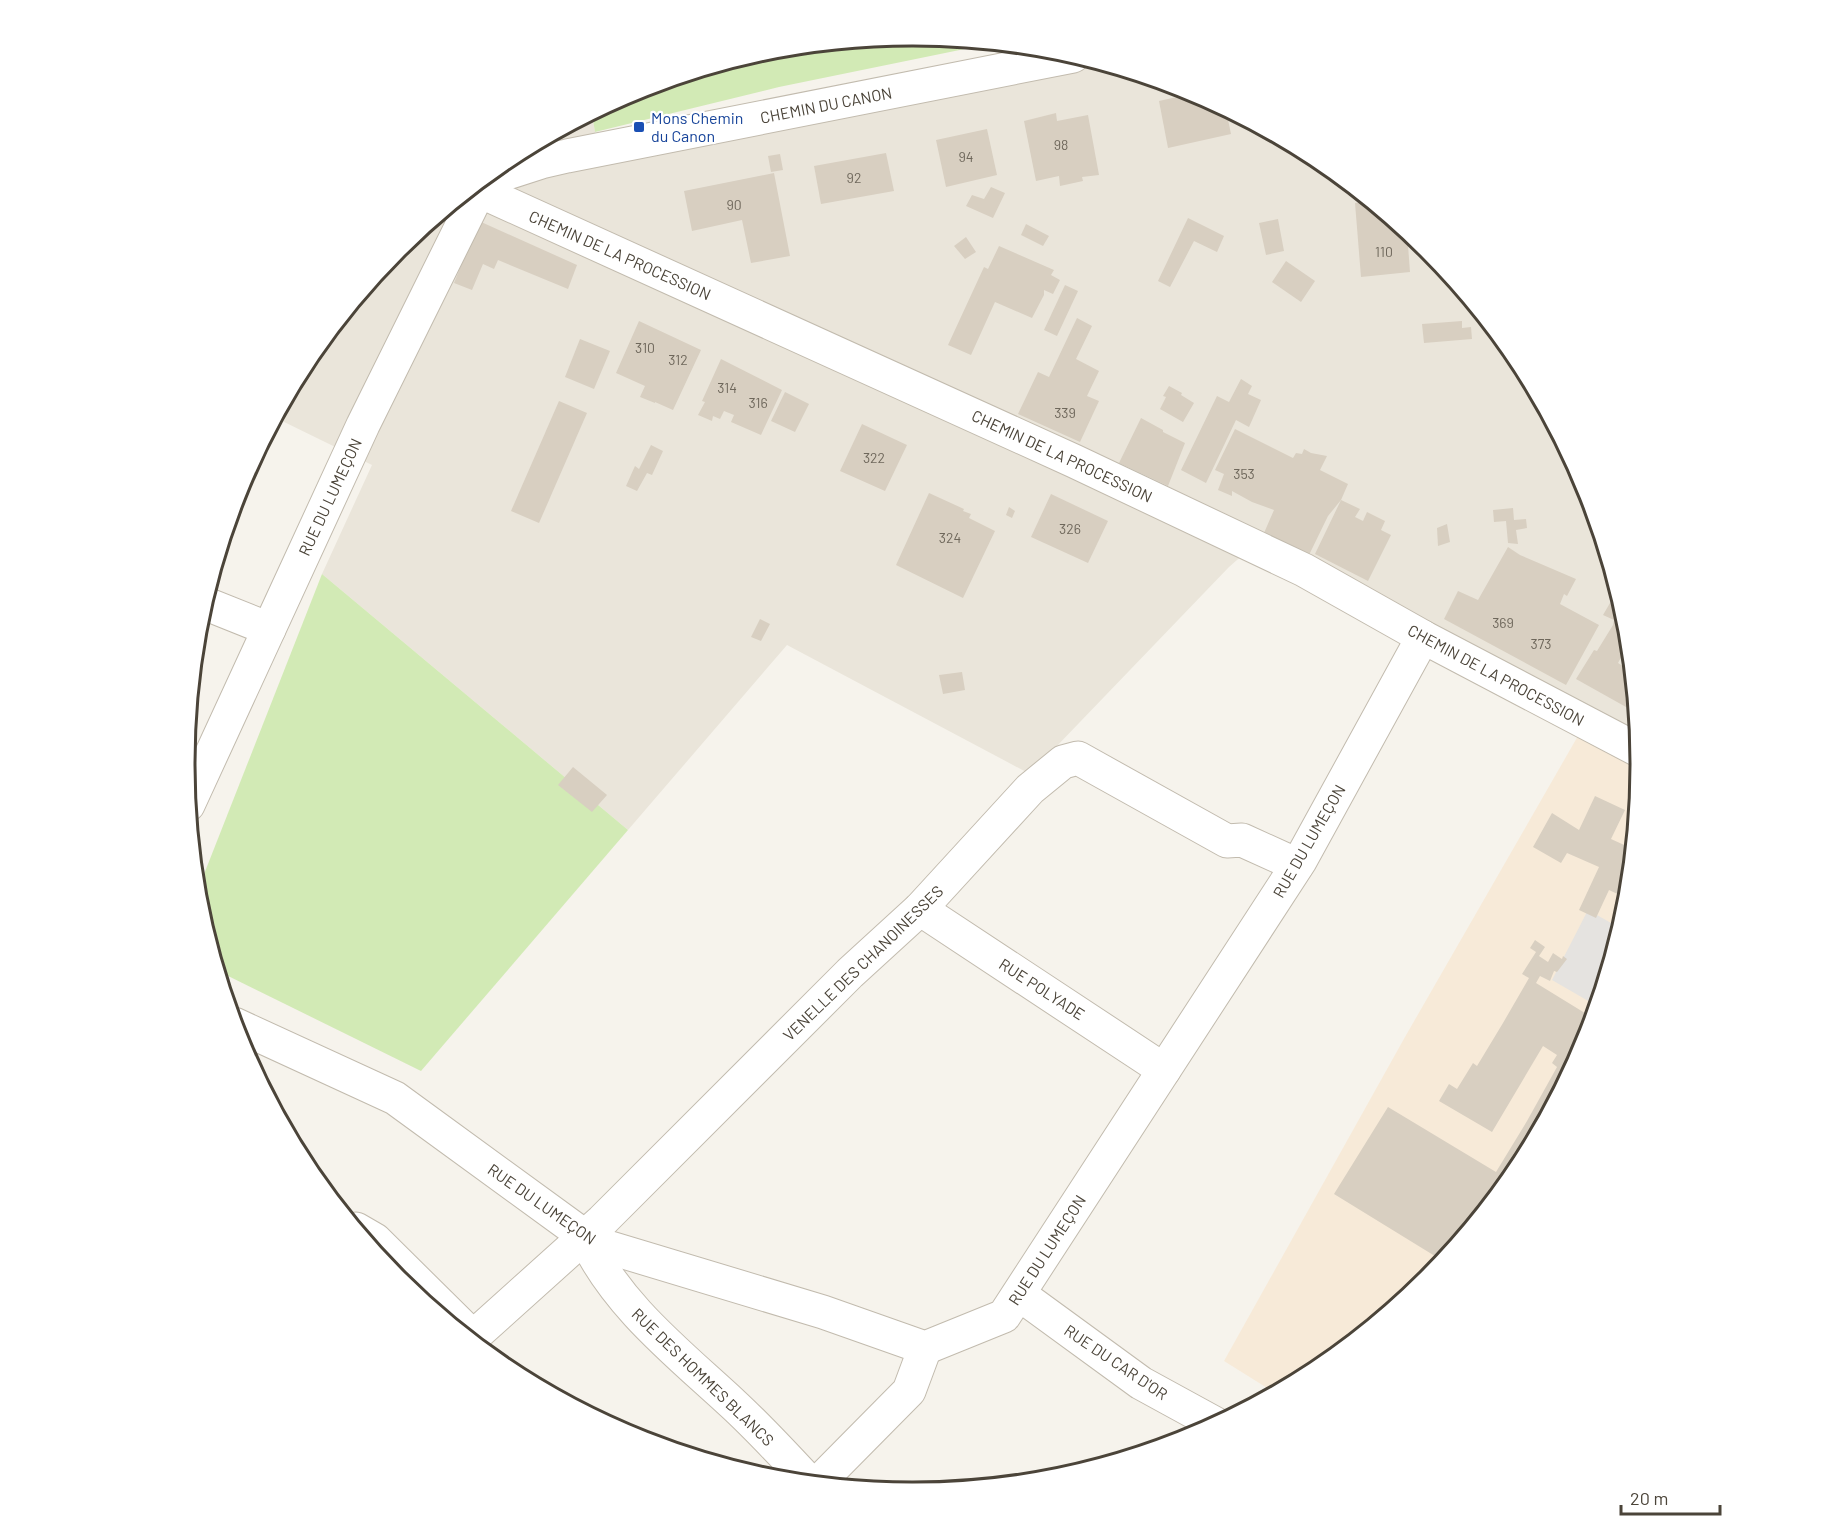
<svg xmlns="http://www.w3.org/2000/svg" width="1825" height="1529" font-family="Barlow,sans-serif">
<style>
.residential{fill:#eae5da}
.commercial{fill:#f7ead8}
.green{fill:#d2eab5}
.parking{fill:#e5e3e0}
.building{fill:#d8cfc1}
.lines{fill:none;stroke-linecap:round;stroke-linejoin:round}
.street-casing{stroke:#c2bbae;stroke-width:35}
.street{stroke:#fff;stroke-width:33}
.transit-dot{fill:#1a4fb4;stroke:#fff;stroke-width:2}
.labels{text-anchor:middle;stroke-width:4.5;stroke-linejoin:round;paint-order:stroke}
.number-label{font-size:14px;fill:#6e675b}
.street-label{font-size:16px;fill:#4b4439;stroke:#fff}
.transit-label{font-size:16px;fill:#164399;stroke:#fff;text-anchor:start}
.rim{fill:none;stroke:#4b4439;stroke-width:3}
</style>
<rect width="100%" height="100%" fill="#f6f3ec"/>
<!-- residential -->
<path class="residential" d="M1073,56L1192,92L1318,159L1428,250L1518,360L1586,486L1627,623L1640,753L1253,546L1229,567L1030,774L787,645L628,830L322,574L372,465L276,418L307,359L398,249L508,159L592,114L598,149Z"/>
<!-- commercial -->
<path class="commercial" d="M1586,722L1641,765L1627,907L1585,1044L1518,1170L1427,1280L1317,1370L1275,1393L1224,1361L1405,1037Z"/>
<!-- green -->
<g class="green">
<path d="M913,36L989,44L779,87L595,132L592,114L634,91L771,50Z"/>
<path d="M322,574L628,830L421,1071L218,971L198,906L197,892Z"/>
</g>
<!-- parking -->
<path class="parking" d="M1588,910L1620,928L1597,1006L1552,980Z"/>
<!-- building -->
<g class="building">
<path d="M1195,93L1226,110L1231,134L1168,148L1159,101Z"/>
<path d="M1056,113L1057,121L1088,115L1099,175L1082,177L1083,181L1060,186L1059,176L1036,181L1024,121Z"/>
<path d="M987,129L997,175L946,187L936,140Z"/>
<path d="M558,132L561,145L526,153L525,150Z"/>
<path d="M886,153L894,191L821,204L814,166Z"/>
<path d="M780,154L783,170L771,172L768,156Z"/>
<path d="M774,173L790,256L751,263L742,220L692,231L684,191Z"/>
<path d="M991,187L1005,193L993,218L966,206L972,195L984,199Z"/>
<path d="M1369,201L1407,232L1410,272L1361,277L1355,203Z"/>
<path d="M1188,218L1224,236L1217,252L1194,241L1170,287L1158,281Z"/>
<path d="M1278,219L1284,251L1266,255L1259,223Z"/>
<path d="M479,221L577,265L568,289L498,260L494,269L483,264L472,290L454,283Z"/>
<path d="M1026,224L1049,236L1043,246L1021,235Z"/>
<path d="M966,237L976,252L965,259L954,246Z"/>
<path d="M999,246L1054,270L1051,275L1060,280L1053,294L1044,290V295L1032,318L995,302L971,355L948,345L984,267L988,269Z"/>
<path d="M1286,261L1315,281L1301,302L1272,282Z"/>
<path d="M1065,285L1078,291L1057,336L1044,330Z"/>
<path d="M1077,318L1092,326L1076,359L1099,371L1087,396L1099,401L1080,442L1018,414L1038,372L1049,377Z"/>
<path d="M639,321L701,350L673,410L655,402V403L640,397L645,386L616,373Z"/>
<path d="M1462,321V328L1471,327L1472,339L1424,343L1422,324Z"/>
<path d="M580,339L610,351L594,389L565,377Z"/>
<path d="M721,359L782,390L761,435L731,422L734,415L724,411L720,419L713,416L712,421L698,415L705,402L702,401Z"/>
<path d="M1241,379L1252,386L1248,394L1261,400L1249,427L1236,420L1206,483L1181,470L1217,396L1229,402Z"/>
<path d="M1169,386L1182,393L1181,395L1194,403L1183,422L1160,409L1166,397L1163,396Z"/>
<path d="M785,392L809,404L795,432L771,421Z"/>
<path d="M559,401L587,413L539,523L511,511Z"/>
<path d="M1141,418L1163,430V432L1185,443L1168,486L1119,463Z"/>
<path d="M862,424L907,445L885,491L840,471Z"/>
<path d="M1235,429L1293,458L1296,453L1302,454L1304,449L1311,453L1327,456L1320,470L1348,484L1341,500L1328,516L1309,555L1264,533L1274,510L1252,502L1232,491V496L1218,490L1224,474L1215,470Z"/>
<path d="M651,445L663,451L652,475L647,473L637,491L626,486L635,466L639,469Z"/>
<path d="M929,493L964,509L963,511L971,514L969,518L995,531L963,598L896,565Z"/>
<path d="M1051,494L1108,521L1088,563L1031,537Z"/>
<path d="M1341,500L1360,509L1355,517L1363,521L1367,512L1385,521L1381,530L1391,535L1368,581L1315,554Z"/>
<path d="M1009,507L1015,511L1012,518L1006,515Z"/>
<path d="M1513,508L1514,520L1526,519L1527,528L1516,530L1518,544L1508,543L1506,521L1494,522L1493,510Z"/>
<path d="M1447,524L1450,542L1438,546L1437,528Z"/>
<path d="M1508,547L1520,555L1576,579L1567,596L1564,594L1560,604L1599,625L1566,685L1444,619L1458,591L1478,600Z"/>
<path d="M1617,591L1624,613L1619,623L1627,627L1629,642L1618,663L1632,672L1634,694L1626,707L1576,679L1594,650L1597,651L1613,625L1614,620L1603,615Z"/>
<path d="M760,619L770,624L761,641L751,637Z"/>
<path d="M962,672L965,690L943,694L939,675Z"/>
<path d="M573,767L607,795L592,812L558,785Z"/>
<path d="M1595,796L1625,810L1611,839L1633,849L1628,899L1609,890L1596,918L1579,910L1599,867L1567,853L1561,863L1533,847L1552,813L1579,830Z"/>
<path d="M1535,940L1545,947L1539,956L1548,962L1553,953L1562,959L1563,956L1567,959L1557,972L1554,971L1550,981L1540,976L1536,983L1593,1018L1585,1044L1518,1170L1443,1261L1334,1194L1388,1107L1496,1172L1527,1121L1557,1067L1552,1063L1557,1055L1543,1046L1492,1132L1439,1101L1449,1084L1457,1089L1473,1063L1477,1066L1503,1023L1529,978L1522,974L1536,952L1530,948Z"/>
</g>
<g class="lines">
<defs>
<g id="street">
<path d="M473,188L1074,461L1304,570L1423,637L1640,751"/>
<path d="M204,603L269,629"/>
<path d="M188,805L363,425L479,191L495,177L541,162L567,156L1073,56"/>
<path d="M920,909L1164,1070"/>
<path d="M234,1024L395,1098L594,1243L823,1312L925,1348L1004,1316L1300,861L1423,637"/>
<path d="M356,1229L375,1240L473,1337"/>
<path d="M584,1236C616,1305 678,1353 733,1404C760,1429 785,1456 810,1483"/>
<path d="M1019,1294L1141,1383L1216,1424"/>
<path d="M471,1340L473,1337L602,1221L850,973L920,909L1030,789L1063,762L1078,758L1227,841L1242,840L1297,865"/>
<path d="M817,1484L909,1391L925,1348"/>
</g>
</defs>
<!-- street casing -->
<use href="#street" class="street-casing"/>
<!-- street -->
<use href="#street" class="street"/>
</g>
<!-- markers -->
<rect class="transit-dot" x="633" y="121" width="12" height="12" rx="3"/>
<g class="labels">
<!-- number labels -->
<g class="number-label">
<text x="1061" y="150">98</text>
<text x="966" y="162">94</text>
<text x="854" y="183">92</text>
<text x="734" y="210">90</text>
<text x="1384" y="257">110</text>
<text x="645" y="353">310</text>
<text x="678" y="365">312</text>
<text x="727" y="393">314</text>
<text x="758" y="408">316</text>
<text x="1065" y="418">339</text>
<text x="874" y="463">322</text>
<text x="1244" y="479">353</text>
<text x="1070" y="534">326</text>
<text x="950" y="543">324</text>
<text x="1503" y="628">369</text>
<text x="1541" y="649">373</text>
</g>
<!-- street labels -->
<g class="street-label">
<text transform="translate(826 105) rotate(-11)" y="6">CHEMIN DU CANON</text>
<text transform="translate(620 255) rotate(24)" y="6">CHEMIN DE LA PROCESSION</text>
<text transform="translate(1062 456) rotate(25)" y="6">CHEMIN DE LA PROCESSION</text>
<text transform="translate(330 497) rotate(-65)" y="6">RUE DU LUMEÇON</text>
<text transform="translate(1496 675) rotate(28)" y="6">CHEMIN DE LA PROCESSION</text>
<text transform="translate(1309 841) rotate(-60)" y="6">RUE DU LUMEÇON</text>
<text transform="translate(863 963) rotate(-44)" y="6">VENELLE DES CHANOINESSES</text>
<text transform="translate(1042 989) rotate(33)" y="6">RUE POLYADE</text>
<text transform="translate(542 1204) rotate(35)" y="6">RUE DU LUMEÇON</text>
<text transform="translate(1047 1250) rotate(-57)" y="6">RUE DU LUMEÇON</text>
<text transform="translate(1116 1362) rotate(34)" y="6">RUE DU CAR D'OR</text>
<text transform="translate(703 1377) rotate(44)" y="6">RUE DES HOMMES BLANCS</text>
</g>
<!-- transit labels -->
<g class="transit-label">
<text x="651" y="124">Mons Chemin<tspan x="651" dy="18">du Canon</tspan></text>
</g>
</g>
<!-- crop -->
<path d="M0 0H1825V1529H0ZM912 46H913A717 717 0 0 1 1630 763V765A717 717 0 0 1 913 1482H912A717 717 0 0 1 195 765V763A717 717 0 0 1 912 46Z" fill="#fff" fill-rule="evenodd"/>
<path class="rim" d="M912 46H913A717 717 0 0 1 1630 763V765A717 717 0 0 1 913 1482H912A717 717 0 0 1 195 765V763A717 717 0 0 1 912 46Z"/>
<!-- scale -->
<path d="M1621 1505v9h99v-9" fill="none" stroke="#4b4439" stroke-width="3"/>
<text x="1630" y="1505" font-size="18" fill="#4b4439" stroke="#ffffff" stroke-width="4.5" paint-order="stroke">20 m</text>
</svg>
